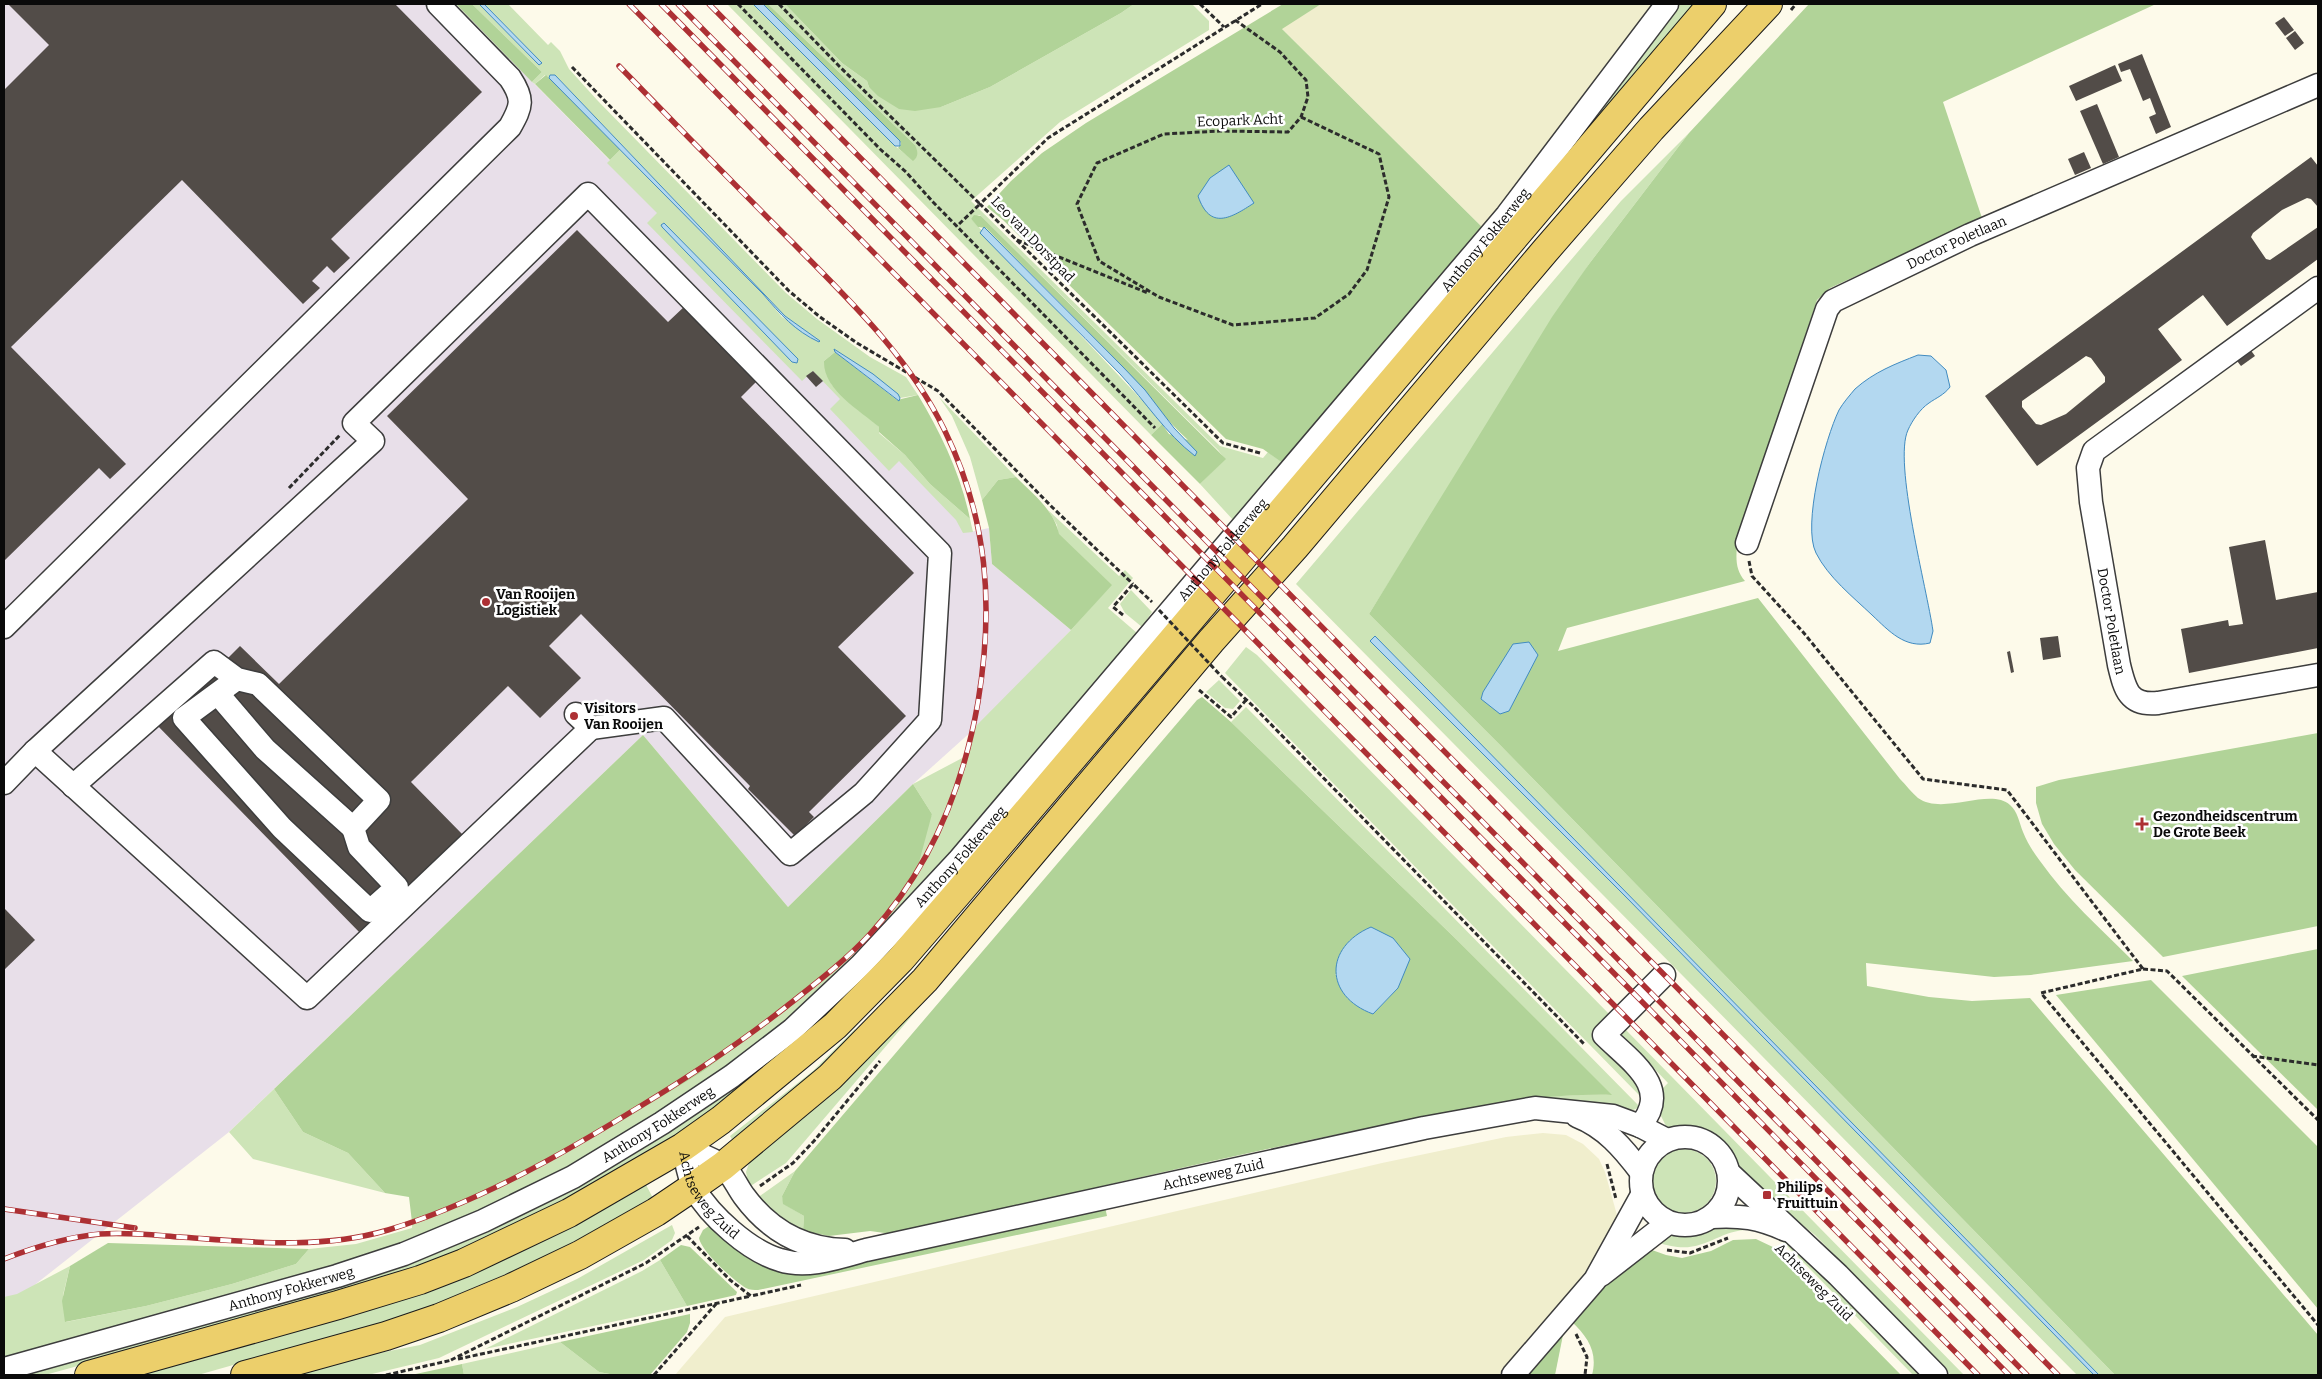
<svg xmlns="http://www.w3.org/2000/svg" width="2322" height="1379" font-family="Bitter,serif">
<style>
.industrial{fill:#e8dfe9}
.farmland{fill:#f0eecd}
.green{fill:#cde4b7}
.forest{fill:#b1d398;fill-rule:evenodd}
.water{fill:#b3d8f0;stroke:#418bc0}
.building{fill:#524c48;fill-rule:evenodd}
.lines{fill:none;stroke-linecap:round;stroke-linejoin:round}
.minor-casing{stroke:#3d3d3d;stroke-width:25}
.major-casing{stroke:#1b1b1b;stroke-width:30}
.path{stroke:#2c2c2c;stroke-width:3;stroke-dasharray:5 2.5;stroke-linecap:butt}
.minor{stroke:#fff;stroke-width:22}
.major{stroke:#eccf6b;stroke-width:28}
.rail-casing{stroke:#ad3034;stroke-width:5.5}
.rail{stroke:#fff;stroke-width:4;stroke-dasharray:11;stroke-linecap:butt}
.path-bridge{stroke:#2c2c2c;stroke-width:3;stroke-dasharray:5 2.5;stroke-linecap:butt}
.poi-dot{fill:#ad3034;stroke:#fff;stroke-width:2}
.labels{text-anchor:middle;stroke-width:5;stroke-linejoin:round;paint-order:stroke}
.street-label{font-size:14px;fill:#0a0a0a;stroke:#fff}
.poi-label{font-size:14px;font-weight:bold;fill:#0a0a0a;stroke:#fff;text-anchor:start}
</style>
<rect width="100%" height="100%" fill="#fdfaea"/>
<!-- industrial -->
<path class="industrial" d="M4,4H456L810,364L970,532L989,528L992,564L1071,630L983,721L913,784L788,907L643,735L229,1132L4,1309Z"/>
<!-- farmland -->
<g class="farmland">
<path d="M1321,4H1653L1575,106L1515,192L1484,229L1281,28Z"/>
<path d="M1543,1133L1566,1135L1583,1144L1599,1159L1605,1172L1620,1226L1590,1275L1499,1375H675L725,1317L1382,1163L1506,1137Z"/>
</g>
<!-- green -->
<g class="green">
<path d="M472,4H479L539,65L541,62L484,4H508L548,45L551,42L560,51L569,69L598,101L786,293L817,319L870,357L906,377L918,395L900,398L834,350L835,352L824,361L832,385L879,427V433L905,455L930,484L970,519L973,532L963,533L956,520L899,461L889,471L830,409L840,399L813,371L802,381L647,223L657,213L607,163L621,149L763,294L782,317L820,341L785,316L555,75H551L549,78L545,75L535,84L532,82L542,72Z"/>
<path d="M727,4H753L895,146L913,160L915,145L768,4H785L842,63L867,81L869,87L941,107L990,87L1121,13L1134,4H1192L1209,21V30L1060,122L971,201L1220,446L1263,458L1268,452L1284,464L1234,521L1200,484L1225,459L1218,450L981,216L979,215L971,219L1156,415L1162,424L1151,435Z"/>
<path d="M1678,4H1699L1494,244L1538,183Z"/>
<path d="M1689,133L1589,264L1369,614L1502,747L2115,1375H2077L1296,584L1621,201Z"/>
<path d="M939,397L1016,477L998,480L982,500L970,457L952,416Z"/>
<path d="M1048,510L1119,576L1125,570L1133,578L1108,608L1137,633L912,900L767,1041L623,1135L585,1159L507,1199L453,1222L367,1255L320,1270L4,1358V1297L17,1294L70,1266L63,1295L66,1322L146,1306L232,1284L296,1264L309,1249L356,1244L412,1228V1222L474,1197L705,1070L787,1010L872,936L932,814L913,784L966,756L972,730L1071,630L1111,585L1058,534L1057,525Z"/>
<path d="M1131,590L1152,612L1142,627L1125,613L1120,604Z"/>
<path d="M1246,647L1257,655L1609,1014L1591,1033L1642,1083L1641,1097L1225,673Z"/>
<path d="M1219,680L1240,701L1233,709L1225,708L1206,692Z"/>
<path d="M1246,707L1255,716L1640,1107L1631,1111L1572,1100L1553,1099L1496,1103C1535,1097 1572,1094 1611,1095L1456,939L1231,722Z"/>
<path d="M964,955L786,1163L749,1187L746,1172L750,1160Z"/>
<path d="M855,1029L860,1033L734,1143L730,1136L813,1071Z"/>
<path d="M1625,1029L1964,1375H1951L1815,1235L1783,1210L1785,1206L1767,1192L1764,1195C1755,1187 1742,1178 1735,1167C1725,1152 1724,1141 1705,1133C1692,1127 1678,1132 1666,1126L1661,1116L1656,1095L1668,1083L1622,1035L1621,1032Z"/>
<path d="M752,1070L756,1077C658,1153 538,1225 421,1267C390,1278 358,1286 327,1295C233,1324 139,1349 45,1375H17L491,1229L589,1180L641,1149L672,1129Z"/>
<path d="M274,1089L303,1132L348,1153L385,1193L253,1159L229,1132Z"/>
<circle cx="1684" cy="1181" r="32"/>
<path d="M795,1171L782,1196L784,1204L804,1216L803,1231L788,1225L757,1198Z"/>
<path d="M645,1183L653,1198L547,1257L421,1310L375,1325L198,1375H132Z"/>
<path d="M1721,1224L1756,1230C1716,1226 1705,1260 1657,1242L1671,1235L1694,1233Z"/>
<path d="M672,1225L675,1233L672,1240L644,1260L439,1358L368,1375H281L323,1364L420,1345L517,1307L577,1279Z"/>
<path d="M1776,1234L1795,1248L1919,1375H1913L1811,1270L1784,1243L1774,1237Z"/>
<path d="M660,1260L687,1306L485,1349L642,1271Z"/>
<path d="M560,1342L599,1372L615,1375H464L462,1364Z"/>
</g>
<!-- forest -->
<g class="forest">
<path d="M456,4H472L542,72L532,82Z"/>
<path d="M763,4H768L915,145C918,152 919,156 913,161L898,148L901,144L900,141Z"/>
<path d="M785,4H1134L1121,13L990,87L941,107L915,111L899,109L878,96L869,87L867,81L842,63Z"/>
<path d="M1283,4H1321L1282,29L1484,229L1284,464L1263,449L1226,439L1003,220L987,207L1011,181L1042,153L1086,123Z"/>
<path d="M1809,4H2156L1943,102L1982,218L1830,288L1817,300L1738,538C1736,554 1734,569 1745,581L1567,628L1558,651L1758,598L1900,779C1906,785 1912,793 1918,798C1943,816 1990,787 2010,805C2018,812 2019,822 2023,832C2027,842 2033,852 2040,861C2066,898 2101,929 2133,961L2031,975L1994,977L1866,963L1867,986L1929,997L1972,1001L2030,998L2318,1335V1375H2115L1502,747L1369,614L1552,317L1589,264L1689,133ZM1493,678L1515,698L1509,711L1481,699L1483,692Z"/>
<path d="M546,75L621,149L610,160L535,84Z"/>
<path d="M974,215L981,216L1226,459L1200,484L1151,435L1162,424L1169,434L1188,440C1164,419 1145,391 1123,367L986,228L978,227L971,219Z"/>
<path d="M835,352L897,400L918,395C941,433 961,475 970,519L930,484L905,455L879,432V427C860,410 823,390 824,361Z"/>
<path d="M1016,477C1033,494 1054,510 1059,534L1112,585L1071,630L992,564L989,528L982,500L998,480Z"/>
<path d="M1202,697L1231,722L1456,939L1612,1095C1523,1093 1441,1114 1354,1131C1199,1162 1046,1200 892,1234L870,1231L829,1236L803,1231L804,1216L783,1204L782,1196L795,1171L1197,700ZM1335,974L1398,988L1373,1014Z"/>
<path d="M2318,733V926L2163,957L2075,870L2054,844L2042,824L2036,803V787L2059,780Z"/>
<path d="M643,735L788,907L913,784L932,814L914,881L872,936L787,1010L705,1070L615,1125L474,1197L412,1222L409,1197L385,1193L348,1153L303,1132L274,1089Z"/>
<path d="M2318,949V1110L2182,976Z"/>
<path d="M2151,980L2318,1147V1309L2056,995Z"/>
<path d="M1105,1207L1107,1216L758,1290C754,1290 750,1290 746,1288C734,1281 701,1251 699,1238L703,1230L712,1224L753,1260Z"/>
<path d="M1756,1239L1777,1249L1901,1375H1592C1598,1352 1588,1337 1571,1321L1602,1286L1645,1251L1652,1250L1666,1255L1682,1258L1711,1251L1733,1240Z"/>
<path d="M108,1243L309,1249L296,1264L232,1284L146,1306L65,1322L62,1301L70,1266Z"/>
<path d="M681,1245L690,1247L737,1292L736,1295L687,1306L660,1260Z"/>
<path d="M690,1314V1323L687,1332L650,1375H615L599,1372L560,1342Z"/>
<path d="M1564,1330L1555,1375H1524Z"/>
<path d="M462,1364L464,1375H411Z"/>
</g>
<!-- water -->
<g class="water">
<path d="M479,4H484L542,63L539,65Z"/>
<path d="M753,4H763L900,141V146H895Z"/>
<path d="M550,75H555L785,316L820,341L819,342C795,331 780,314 763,294L549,78Z"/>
<path d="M1229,165L1254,203C1231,218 1210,231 1198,196L1210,178Z"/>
<path d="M664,223L798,359L797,363L792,362L662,227L661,225Z"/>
<path d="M984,227L1123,367L1145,390L1174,428L1197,452L1195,456C1165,433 1146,402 1120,374C1074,326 1026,281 980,233Z"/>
<path d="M834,349L873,374L898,394L900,398L899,401L835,352Z"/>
<path d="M1918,355L1931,356L1946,370L1950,387C1944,395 1936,398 1929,403C1920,409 1912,421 1908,430C1893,462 1927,589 1933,631L1930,643C1905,649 1889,631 1872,615C1853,597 1828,577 1816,553C1802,525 1825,439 1839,410C1843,403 1850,395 1855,389C1874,372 1895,364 1918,355Z"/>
<path d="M1375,636L2099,1375H2094L1625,896L1370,641Z"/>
<path d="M1529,642L1538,655L1509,711L1500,714L1481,699L1483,692L1513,644Z"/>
<path d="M1371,927L1393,938L1410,959L1398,988L1373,1014C1324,996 1324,947 1371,927Z"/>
</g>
<!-- building -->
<g class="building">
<path d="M8,4H395L482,92L331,239L350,258L334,273L327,266L312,281L320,288L303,304L182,180L11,347L126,464L110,479L99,468L4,561V90L49,45Z"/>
<path d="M2284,17L2294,30L2285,36L2275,23Z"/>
<path d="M2295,31L2304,43L2295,50L2286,38Z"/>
<path d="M2142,54L2171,127L2156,134L2149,117L2156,114L2150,98L2143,101L2130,69L2121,72L2118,64Z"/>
<path d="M2115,65L2122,81L2076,101L2069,86Z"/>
<path d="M2097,104L2119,157L2103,164L2080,111Z"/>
<path d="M2084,152L2091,168L2075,175L2068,159Z"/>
<path d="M2311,157L2318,166V207L2311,199L2307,198L2282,210L2253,233L2251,237L2266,259L2270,260L2318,227V259L2227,326L2203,295L2158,329L2182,360L2037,466L1985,396ZM2086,356L2091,358L2105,377V382L2066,414L2041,425L2036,424L2022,407V401Z"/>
<path d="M577,230L668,322L686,305L759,379L741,397L914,573L838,647L906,716L809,812L814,817L795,836L748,789L750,786L581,614L549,646L581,678L540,718L508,686L411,782L464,836L362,935L155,723L187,699L240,646L279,684L468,499L387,416Z"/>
<path d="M2247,345L2255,356L2241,366L2233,356Z"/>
<path d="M813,371L823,381L816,387L806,376Z"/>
<path d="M2265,540L2276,600L2318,592V648L2189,673L2181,629L2228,620L2229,626L2243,624L2229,547Z"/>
<path d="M2058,636L2061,657L2043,660L2040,638Z"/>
<path d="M2010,651L2014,672L2011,673L2007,652Z"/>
<path d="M4,908L35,940L4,970Z"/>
</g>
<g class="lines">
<defs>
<g id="minor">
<path id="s1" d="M2318,288L2094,451L2088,468L2091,502L2119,665C2125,690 2129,706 2158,703L2318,675"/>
<path id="s2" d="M1747,543L1827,309L1833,301L1970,235L2318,85"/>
<path d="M4,627L510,127C522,106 524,99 510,78L438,4"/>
<path d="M218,694L265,749L353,828"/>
<path d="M35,751L307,998L591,728L576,714"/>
<path d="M4,783L35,751L373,441L354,423L588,194L940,553L930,720L864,793L790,854L664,718L591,728"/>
<path d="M73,786L214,662L237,679L258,684L379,800L353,828L359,847L397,887L370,911L282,828L184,718L237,679"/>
<path d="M1577,1116C1605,1127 1623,1148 1641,1172"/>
<path d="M1640,1126C1673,1087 1630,1061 1604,1035L1664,975"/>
<circle cx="1685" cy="1181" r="44"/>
<path id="s3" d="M683,1147C686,1159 688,1176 694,1188C710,1216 749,1251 780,1260C808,1269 840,1257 866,1250L1424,1128L1535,1108L1613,1116L1640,1126L1667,1140"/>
<path d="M683,1147C695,1153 710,1157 721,1165C731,1171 737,1187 744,1196C769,1230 803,1249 845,1250"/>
<path d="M1729,1173L1838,1275L1936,1375"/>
<path d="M1711,1217C1741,1215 1759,1218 1786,1230"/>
<path d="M1601,1275L1668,1223"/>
<path id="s4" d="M4,1369L337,1276L404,1254L483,1221L573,1177L662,1123L732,1076L792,1030L861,965L958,861L1507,215L1667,4"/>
<path d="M1513,1375L1595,1280L1642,1195"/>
</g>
<g id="major">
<path d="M89,1375L338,1305L420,1280L464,1263L569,1213L683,1147L721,1120L835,1026L900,960L958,893L1712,4"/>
<path d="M245,1375L386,1336L439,1318L511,1288L580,1255L656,1212L693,1187L723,1166L830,1077L925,980L1211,641L1295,547L1545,251L1651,129L1768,4"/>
</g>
</defs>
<!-- minor casing -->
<use href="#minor" class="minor-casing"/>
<!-- major casing -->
<use href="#major" class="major-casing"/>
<!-- path -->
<g class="path">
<path d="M738,4L880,149L906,172L933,202L1155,428"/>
<path d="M779,4L839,66L980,204L957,226"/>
<path d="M1200,4L1224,27"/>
<path d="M1791,10L1796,4"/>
<path d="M1235,20L1280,52L1306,80L1308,97L1301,117L1288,132L1220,131L1164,134L1097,163L1077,204L1099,261L1159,297L1233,325L1315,318L1349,294L1367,270L1389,197L1379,154L1301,117"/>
<path d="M572,67L789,291L820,317L857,343L938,391L1052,507L1133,584"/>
<path d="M1017,240L1148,293"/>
<path d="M1260,453L1223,443L980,204L1048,138L1262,4"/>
<path d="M289,488L340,435"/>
<path d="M1749,561L1752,576L1803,632L1923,779L2007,790L2143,969L2041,993L2318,1325"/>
<path d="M1123,615L1113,607L1133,584L1152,602"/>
<path d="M1222,677L1253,706L1585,1045"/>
<path d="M1199,690L1231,717L1246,700"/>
<path d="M2143,969L2167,971L2318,1120"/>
<path d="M2252,1056L2318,1065"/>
<path d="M1607,1164L1616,1199"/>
<path d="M760,1186L793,1163L814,1141L880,1061"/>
<path d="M687,1236L730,1280L751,1296L801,1285"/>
<path d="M1667,1250L1690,1253L1728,1238"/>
<path d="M1576,1334L1587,1357L1585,1375"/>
<path d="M458,1359L751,1296"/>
<path d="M451,1360L646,1263L699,1227"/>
<path d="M386,1375L452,1360"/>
<path d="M654,1375L716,1304"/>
</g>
<!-- minor -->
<use href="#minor" class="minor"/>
<!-- major -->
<use href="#major" class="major"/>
<defs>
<g id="rail">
<path d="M629,4L1978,1375"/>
<path d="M661,4L2009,1375"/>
<path d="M678,4L2027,1375"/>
<path d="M709,4L2058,1375"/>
<path d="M4,1209L135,1228"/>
<path d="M4,1259C35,1247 66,1237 100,1234C127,1232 153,1235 180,1237C250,1242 320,1250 388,1230C477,1203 561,1155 639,1107C690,1076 740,1043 787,1006C816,983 845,961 870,934C930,869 963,788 978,702C994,605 988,519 944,429C909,357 850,301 794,244C735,185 677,126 619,66"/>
</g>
</defs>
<!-- rail casing -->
<use href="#rail" class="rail-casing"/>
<!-- rail -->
<use href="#rail" class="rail"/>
<!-- path-bridge -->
<path class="path-bridge" d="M1159,610L1222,677"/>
</g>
<!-- markers -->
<g class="poi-dot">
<circle cx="486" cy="602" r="5"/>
<circle cx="574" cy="716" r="5"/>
<path d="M2139.5 816.5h5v5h5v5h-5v5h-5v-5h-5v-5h5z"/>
<rect x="1762" y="1190" width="10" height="10" rx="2.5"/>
</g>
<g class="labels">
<!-- street labels -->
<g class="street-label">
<text transform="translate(1240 120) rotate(-2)" y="5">Ecopark Acht</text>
<text transform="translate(1033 239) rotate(46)" y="5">Leo van Dorstpad</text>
<text dy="5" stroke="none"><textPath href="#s4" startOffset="1918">Anthony Fokkerweg</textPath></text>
<text dy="5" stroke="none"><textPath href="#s2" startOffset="394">Doctor Poletlaan</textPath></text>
<text dy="5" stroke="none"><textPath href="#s4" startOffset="1512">Anthony Fokkerweg</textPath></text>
<text dy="5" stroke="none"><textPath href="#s1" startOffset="450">Doctor Poletlaan</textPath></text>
<text dy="5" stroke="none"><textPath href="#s4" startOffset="1108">Anthony Fokkerweg</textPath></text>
<text dy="5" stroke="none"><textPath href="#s4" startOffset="702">Anthony Fokkerweg</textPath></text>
<text dy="5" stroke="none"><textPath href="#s3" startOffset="600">Achtseweg Zuid</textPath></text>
<text dy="5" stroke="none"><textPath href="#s3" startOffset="56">Achtseweg Zuid</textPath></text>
<text transform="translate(1814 1282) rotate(45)" y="5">Achtseweg Zuid</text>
<text dy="5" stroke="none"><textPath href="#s4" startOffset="298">Anthony Fokkerweg</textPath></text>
</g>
<!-- poi labels -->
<g class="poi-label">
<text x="496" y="599">Van Rooijen<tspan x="496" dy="16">Logistiek</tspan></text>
<text x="584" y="713">Visitors<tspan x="584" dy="16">Van Rooijen</tspan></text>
<text x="2153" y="821">Gezondheidscentrum<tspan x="2153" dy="16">De Grote Beek</tspan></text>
<text x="1777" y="1192">Philips<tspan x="1777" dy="16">Fruittuin</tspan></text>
</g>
</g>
<!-- border -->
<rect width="2322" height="1379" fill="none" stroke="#0a0a0a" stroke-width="10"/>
</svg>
